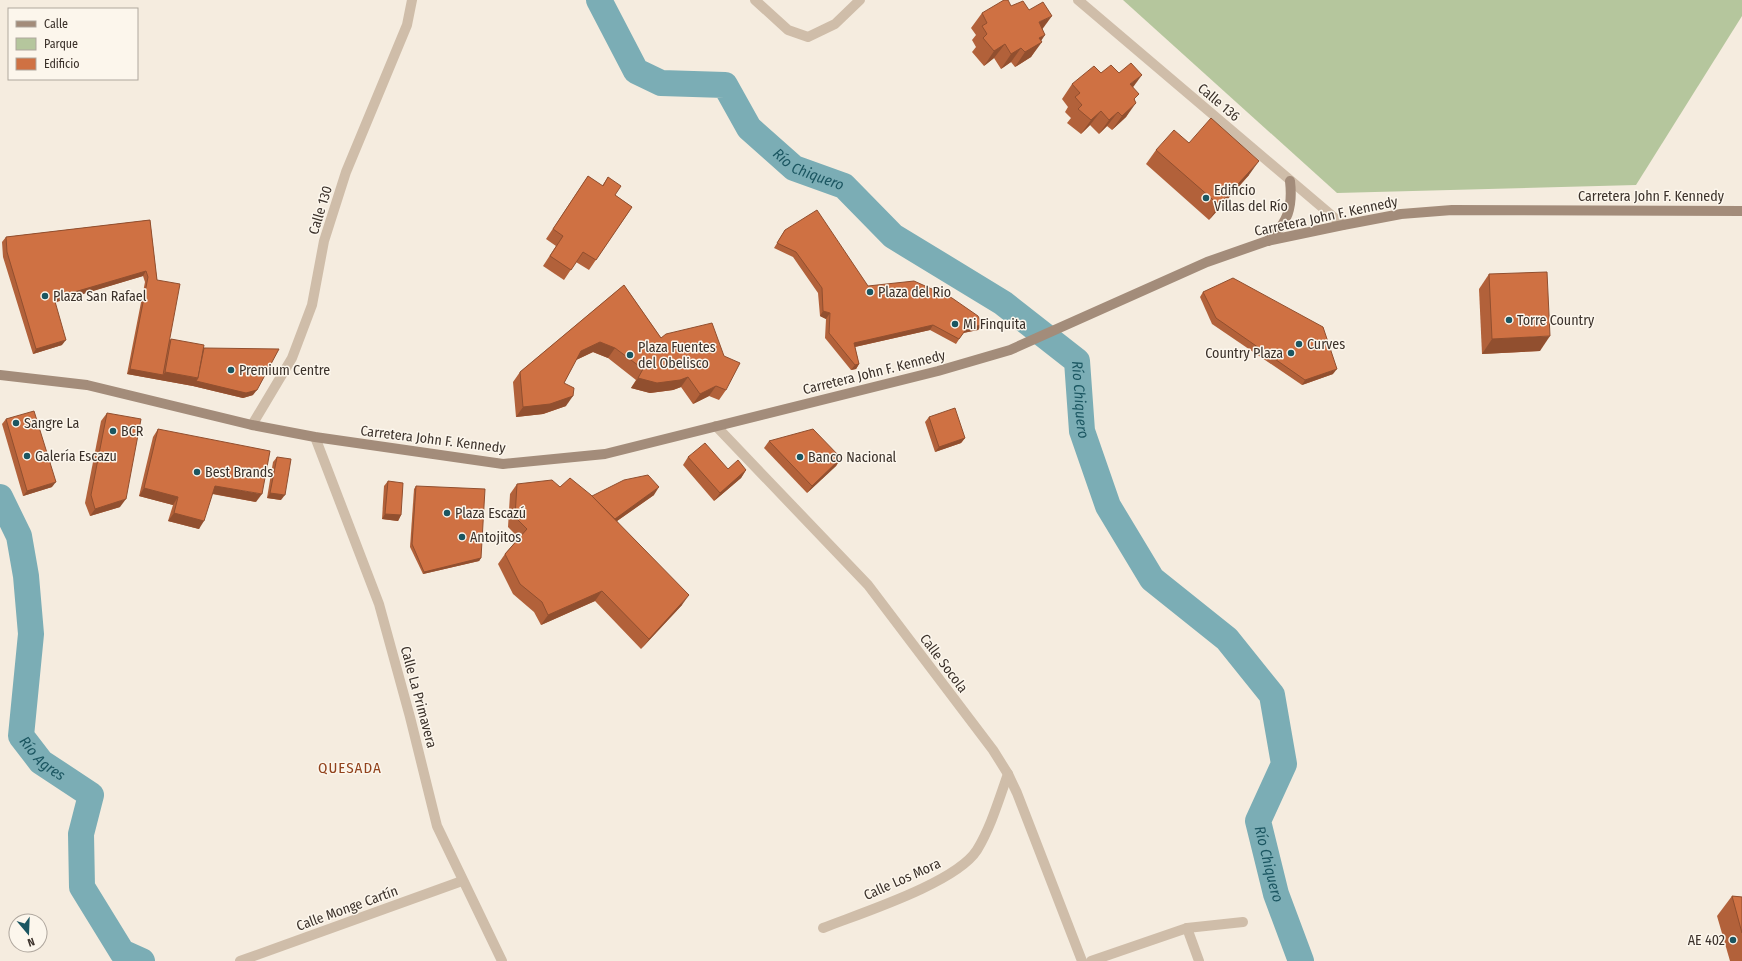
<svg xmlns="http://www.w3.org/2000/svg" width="1742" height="961" font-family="'Fira Sans Condensed',sans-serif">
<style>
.green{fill:#b5c69d}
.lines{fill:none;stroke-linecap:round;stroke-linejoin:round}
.river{stroke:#7badb5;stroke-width:26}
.minor{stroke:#cfbda9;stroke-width:10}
.secondary{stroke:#a38c7a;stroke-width:10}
.wall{fill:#b2613a}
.shaded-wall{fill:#914f2f}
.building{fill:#cf7143;stroke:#914f2f}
.poi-dot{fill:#1b5661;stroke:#fcf6ec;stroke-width:1.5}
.labels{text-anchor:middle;stroke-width:3;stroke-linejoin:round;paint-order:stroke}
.street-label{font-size:14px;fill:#3b312a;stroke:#fcf6ec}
.poi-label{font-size:14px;fill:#3b312a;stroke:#fcf6ec;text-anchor:start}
.water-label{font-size:15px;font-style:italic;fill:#1b5661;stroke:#fcf6ec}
.neighbourhood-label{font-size:15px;letter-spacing:1px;fill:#91421c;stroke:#fcf6ec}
</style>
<rect width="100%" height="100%" fill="#f5ecdf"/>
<!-- green -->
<path class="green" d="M1123,0H1742V16L1636,185L1337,193Z"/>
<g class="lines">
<!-- river -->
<g class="river">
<path id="s1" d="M599,0L636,71L661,83L725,85L749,128L794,168L844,186L893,236L1003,303L1077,361L1082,431L1108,506L1152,579L1227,639L1272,695L1284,764L1258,821L1276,894L1301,961"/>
<path id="s2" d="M0,497L19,536L26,576L31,634L21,736L41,762L91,795L81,834L82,887L122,952L142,961"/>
</g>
<!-- minor -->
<g class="minor">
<path d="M755,0L788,30L808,37L835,24L860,0"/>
<path d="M1078,0L1343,225"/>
<path d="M252,425L292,358L312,305L324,241L346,172L407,25L412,0"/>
<path d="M716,426L868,585L993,750L1008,774L1017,793L1082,961"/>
<path d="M315,437L379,604L410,717L437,826L502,961"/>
<path d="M823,928C861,913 956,883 977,850C991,827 999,799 1008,774"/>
<path d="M1187,928L1243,922"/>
<path d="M240,961L462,881"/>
<path d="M1091,961L1187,928L1199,961"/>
</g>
<!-- secondary -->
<g class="secondary">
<path d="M1268,241C1288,223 1293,207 1290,181"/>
<path d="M0,375L87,385L252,425L315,437L503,464L605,454L938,371L1010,350L1207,262L1267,241L1343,225L1401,214L1452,210L1742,211"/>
</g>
</g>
<!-- wall -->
<g class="wall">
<path d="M1011,6L1042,29L1041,41L1031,57L1015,67L1011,62L1001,69L994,58L984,66L972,52L976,47L972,40L976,35L971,28L982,13Z"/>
<path d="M1101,73L1133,87L1135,101L1126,117L1112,130L1107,126L1099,134L1090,125L1081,134L1067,123L1071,118L1065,112L1068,107L1062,99L1072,84Z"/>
<path d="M1189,143L1249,175L1209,220L1146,164L1156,150Z"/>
<path d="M588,176L602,186L608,177L615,195L632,207L589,270L576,262L564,280L543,266L556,246L546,239Z"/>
<path d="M150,220L157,280L169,341L171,339L204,348L253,395L243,398L193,386L127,374L145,282L143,276L55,302L62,345L33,354L3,257L2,242L6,237Z"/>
<path d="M785,230L868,286L982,325L978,330L963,333L956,344L930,330L855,347L859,364L856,369L851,370L825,338L826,319L820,316L818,293L793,257L774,248Z"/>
<path d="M1489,274L1540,351L1482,354L1479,289Z"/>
<path d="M624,285L661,338L726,390L719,400L709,396L693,404L681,387L673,390L650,393L631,388L636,380L608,358L593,352L576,360L564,383L566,406L543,414L516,417L513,382L520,372Z"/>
<path d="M1203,292L1333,374L1302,385L1212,324L1200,297Z"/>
<path d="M107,413L120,507L90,516L85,503L101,421Z"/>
<path d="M929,417L965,438L961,443L935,452L925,422Z"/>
<path d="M6,419L52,487L23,496L2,424Z"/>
<path d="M158,429L256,502L212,494L199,529L168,521L173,505L139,496L153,437Z"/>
<path d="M769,441L841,458L836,466L807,493L764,448Z"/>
<path d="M277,457L281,500L267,498L273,462Z"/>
<path d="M688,457L728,469L746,470L741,478L714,501L683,465Z"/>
<path d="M388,481L401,515L398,521L382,519L384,486Z"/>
<path d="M517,484L560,487L592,496L654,495L617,521L682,605L641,649L595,601L541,625L534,612L513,594L498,564L505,554L519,538L508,527L510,494Z"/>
<path d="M416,486L481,558L479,561L423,574L410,547L414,489Z"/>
<path d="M1732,896L1742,897V961H1730L1717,916Z"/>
</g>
<!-- shaded-wall -->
<g class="shaded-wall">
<path d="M1052,16L1041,31L1039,22Z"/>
<path d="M1045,35L1039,44L1042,42L1031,57L1015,67L1025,52L1039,38Z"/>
<path d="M1005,44L994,58L984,66L994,51Z"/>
<path d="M1021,48L1011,62L1001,69L1011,54Z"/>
<path d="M1142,75L1131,90L1130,84Z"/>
<path d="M1136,103L1126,117L1112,130L1122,116Z"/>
<path d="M1101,111L1090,125L1081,134L1091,120Z"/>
<path d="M1118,112L1107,126L1099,134L1109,120Z"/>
<path d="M1259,161L1249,175L1209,220L1219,205Z"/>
<path d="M146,271L143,276L50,304L54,298Z"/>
<path d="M823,311L830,313L826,319L820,316Z"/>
<path d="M933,325L930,330L850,348L854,343Z"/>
<path d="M982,325L978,330L963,333L967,328Z"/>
<path d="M1550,336L1540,351L1482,354L1492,339Z"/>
<path d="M66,340L62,345L33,354L36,349Z"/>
<path d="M600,342L615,348L608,358L593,352L574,361L581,351Z"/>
<path d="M859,364L856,369L851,370L855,365Z"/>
<path d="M130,369L163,375L165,372L257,390L253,395L243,398L193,386L127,374Z"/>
<path d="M1337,369L1333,374L1302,385L1305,380Z"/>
<path d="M688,377L681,387L673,390L650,393L631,388L638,378Z"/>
<path d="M716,386L709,396L693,404L700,394Z"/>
<path d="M573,396L566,406L543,414L516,417L523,407Z"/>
<path d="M965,438L961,443L935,452L939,447Z"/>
<path d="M841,458L836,466L807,493L812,486Z"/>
<path d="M746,470L741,478L714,501L720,493Z"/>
<path d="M56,482L52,487L23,496L27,491Z"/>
<path d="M215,486L262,494L256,502L209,493Z"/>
<path d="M659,487L654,495L607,528L612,520Z"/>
<path d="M144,488L178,497L173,505L139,496Z"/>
<path d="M270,493L285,495L281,500L267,498Z"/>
<path d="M126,499L120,507L90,516L95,509Z"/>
<path d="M174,513L204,521L199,529L168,521Z"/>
<path d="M385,514L401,515L398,521L382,519Z"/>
<path d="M481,558L479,561L423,574L424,572Z"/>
<path d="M602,591L595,601L541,625L548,615Z"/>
<path d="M689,595L682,605L641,649L649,639Z"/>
</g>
<!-- building -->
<g class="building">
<path d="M1004,0H1008L1011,6L1023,1L1029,10L1043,2L1052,16L1039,22L1045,35L1039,38L1042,42L1025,52L1021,48L1011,54L1005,44L994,51L983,38L987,34L982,26L987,23L982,13Z"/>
<path d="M1131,63L1142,75L1130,84L1139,94L1134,99L1136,103L1122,116L1118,112L1109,120L1101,111L1091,120L1078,109L1082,105L1075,97L1080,93L1072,84L1094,66L1101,73L1111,65L1119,73Z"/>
<path d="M1211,118L1259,161L1219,205L1156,150L1174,130L1189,143Z"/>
<path d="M588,176L603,186L608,177L621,186L615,195L632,207L596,260L583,252L571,270L550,256L563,236L553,229Z"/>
<path d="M817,210L868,286L914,281L952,298L978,316L982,325L967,328L959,339L933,325L854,343L859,364L855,365L829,333L830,313L823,311L822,288L796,252L777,243L785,230Z"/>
<path d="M150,220L157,280L180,284L163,375L130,369L148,277L146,271L54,298L66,340L36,349L7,252L6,237Z"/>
<path d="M1547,272L1550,336L1492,339L1489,274Z"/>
<path d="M1233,278L1323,327L1337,369L1305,380L1216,318L1203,292Z"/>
<path d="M624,285L661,338L666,334L712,323L724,356L740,363L726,390L716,386L700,394L688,377L680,380L657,383L638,378L643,369L615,348L600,342L581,351L564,383L574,388L573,396L550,404L523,407L520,372Z"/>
<path d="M171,339L204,345L198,378L165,372Z"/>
<path d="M204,348L279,349L257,390L246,393L196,381L198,378Z"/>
<path d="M955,408L965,438L939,447L929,417Z"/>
<path d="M34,411L56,482L27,491L6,419Z"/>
<path d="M107,413L141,419L126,499L95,509L91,495Z"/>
<path d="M158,429L270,451L262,494L215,486L204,521L174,513L178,497L144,488Z"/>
<path d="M813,429L841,458L812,486L769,441Z"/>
<path d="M705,443L728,469L738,460L746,470L720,493L688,457Z"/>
<path d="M277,457L291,459L285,495L270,493Z"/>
<path d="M648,475L659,487L615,519L592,496L624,480Z"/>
<path d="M570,478L591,495L689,595L649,639L602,591L548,615L542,602L520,584L505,554L527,529L515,517L517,484L552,480L560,487Z"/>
<path d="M388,481L403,483L401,515L385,514Z"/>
<path d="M416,486L485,489L481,558L424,572L412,544Z"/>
<path d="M1732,896L1742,897V933Z"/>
</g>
<!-- markers -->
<g class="poi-dot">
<circle cx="1206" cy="198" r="4"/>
<circle cx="870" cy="292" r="4"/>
<circle cx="45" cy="296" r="4"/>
<circle cx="1509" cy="320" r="4"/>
<circle cx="955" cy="324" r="4"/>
<circle cx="1299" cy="344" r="4"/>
<circle cx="1291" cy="353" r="4"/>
<circle cx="630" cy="355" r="4"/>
<circle cx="231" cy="370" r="4"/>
<circle cx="16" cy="423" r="4"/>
<circle cx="113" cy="431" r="4"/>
<circle cx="27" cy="456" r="4"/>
<circle cx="800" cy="457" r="4"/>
<circle cx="197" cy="472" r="4"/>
<circle cx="447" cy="513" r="4"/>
<circle cx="462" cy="537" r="4"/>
<circle cx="1733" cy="940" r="4"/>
</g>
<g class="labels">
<!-- street labels -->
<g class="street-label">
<text transform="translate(1219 102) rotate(40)" y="5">Calle 136</text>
<text x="1651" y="201">Carretera John F. Kennedy</text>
<text transform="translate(320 210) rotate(-73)" y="5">Calle 130</text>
<text transform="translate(1326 216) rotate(-12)" y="5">Carretera John F. Kennedy</text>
<text transform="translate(874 372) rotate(-14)" y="5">Carretera John F. Kennedy</text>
<text transform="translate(433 439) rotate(7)" y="5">Carretera John F. Kennedy</text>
<text transform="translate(944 663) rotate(53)" y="5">Calle Socola</text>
<text transform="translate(419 697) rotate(75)" y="5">Calle La Primavera</text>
<text transform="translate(902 879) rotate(-24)" y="5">Calle Los Mora</text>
<text transform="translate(347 908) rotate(-20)" y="5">Calle Monge Cartín</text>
</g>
<!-- poi labels -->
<g class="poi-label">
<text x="1214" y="195">Edificio<tspan x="1214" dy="16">Villas del Río</tspan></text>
<text x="878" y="297">Plaza del Rio</text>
<text x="53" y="301">Plaza San Rafael</text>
<text x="1517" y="325">Torre Country</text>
<text x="963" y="329">Mi Finquita</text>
<text x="1307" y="349">Curves</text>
<text x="638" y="352">Plaza Fuentes<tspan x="638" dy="16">del Obelisco</tspan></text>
<text x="1283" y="358" text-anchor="end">Country Plaza</text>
<text x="239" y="375">Premium Centre</text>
<text x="24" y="428">Sangre La</text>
<text x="121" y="436">BCR</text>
<text x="35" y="461">Galería Escazu</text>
<text x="808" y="462">Banco Nacional</text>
<text x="205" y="477">Best Brands</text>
<text x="455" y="518">Plaza Escazú</text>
<text x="470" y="542">Antojitos</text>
<text x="1725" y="945" text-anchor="end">AE 402</text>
</g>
<!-- water labels -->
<g class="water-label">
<text dy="5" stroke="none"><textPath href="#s1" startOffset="295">Río Chiquero</textPath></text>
<text dy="5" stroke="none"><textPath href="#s1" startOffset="666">Río Chiquero</textPath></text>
<text dy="5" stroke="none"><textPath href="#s2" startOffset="276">Río Agres</textPath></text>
<text dy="5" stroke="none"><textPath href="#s1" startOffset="1207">Río Chiquero</textPath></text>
</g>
<!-- neighbourhood labels -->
<g class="neighbourhood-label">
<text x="350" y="773">QUESADA</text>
</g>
</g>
<!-- legend -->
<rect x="8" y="8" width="130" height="72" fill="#fcf6ec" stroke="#afa79e"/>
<rect x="16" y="21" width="20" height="6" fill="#a38c7a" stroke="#afa79e"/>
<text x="44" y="28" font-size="12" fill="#3b312a">Calle</text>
<rect x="16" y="38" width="20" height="12" fill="#b5c69d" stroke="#afa79e"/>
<text x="44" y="48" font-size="12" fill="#3b312a">Parque</text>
<rect x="16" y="58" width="20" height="12" fill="#cf7143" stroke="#afa79e"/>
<text x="44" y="68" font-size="12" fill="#3b312a">Edificio</text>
<!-- north arrow -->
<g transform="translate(28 933) rotate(161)"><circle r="19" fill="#fcf6ec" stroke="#afa79e"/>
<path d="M0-3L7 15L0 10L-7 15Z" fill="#1b5661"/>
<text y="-6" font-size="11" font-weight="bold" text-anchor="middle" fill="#3b312a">N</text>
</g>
</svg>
